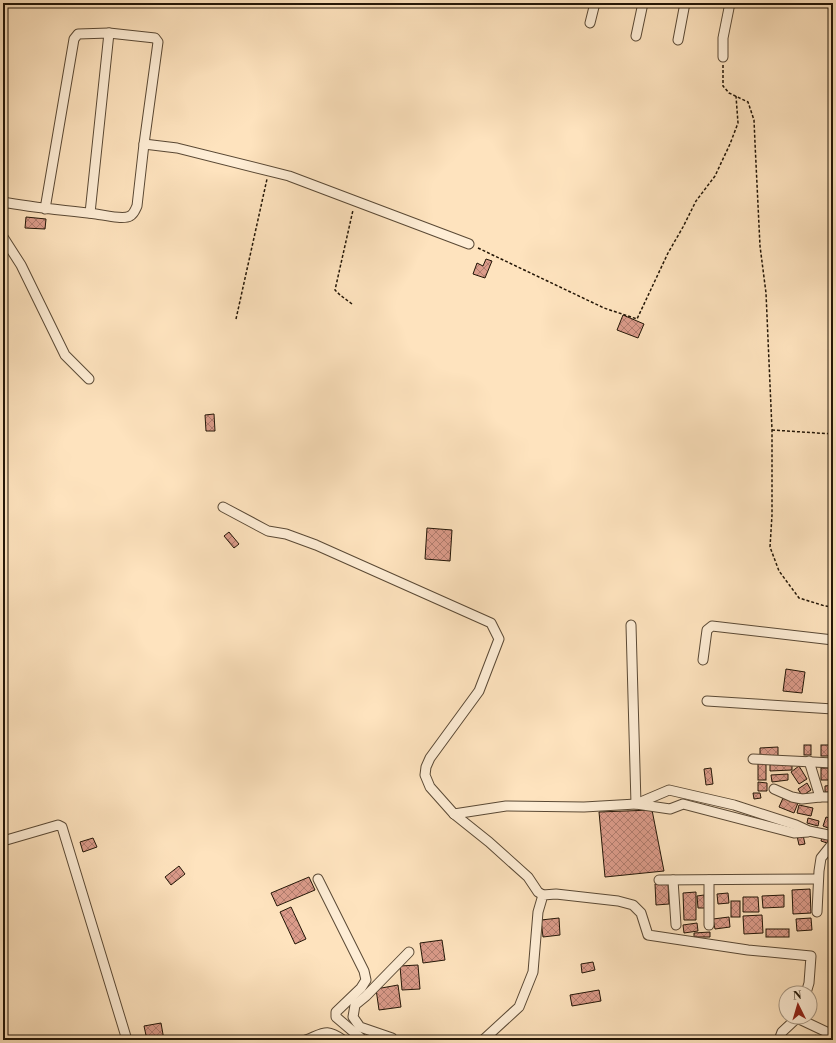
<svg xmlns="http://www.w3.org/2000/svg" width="836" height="1043" font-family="'Libre Bodoni',serif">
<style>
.building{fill:url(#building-cross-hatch);stroke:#231607}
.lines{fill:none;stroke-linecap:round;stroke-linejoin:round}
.minor-casing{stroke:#5a4935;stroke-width:11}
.path{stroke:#231607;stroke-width:1.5;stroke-dasharray:3 2;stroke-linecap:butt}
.minor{stroke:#feedd5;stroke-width:9}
</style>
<defs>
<pattern id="building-cross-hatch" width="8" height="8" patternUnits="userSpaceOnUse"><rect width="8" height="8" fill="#db9b8a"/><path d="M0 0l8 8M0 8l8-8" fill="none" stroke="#b17d6f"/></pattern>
</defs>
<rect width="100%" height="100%" fill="#fee3be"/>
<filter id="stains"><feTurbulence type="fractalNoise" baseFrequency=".005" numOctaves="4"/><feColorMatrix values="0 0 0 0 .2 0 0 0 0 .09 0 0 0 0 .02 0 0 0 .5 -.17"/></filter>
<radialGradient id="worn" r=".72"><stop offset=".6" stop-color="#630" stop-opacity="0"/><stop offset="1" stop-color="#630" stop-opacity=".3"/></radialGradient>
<!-- building -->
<g class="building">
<path d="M26,217L46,219L45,229L25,228Z"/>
<path d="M486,259L492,261L485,278L473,274L477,263L483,266Z"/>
<path d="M623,315L644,324L638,338L617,330Z"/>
<path d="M214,414L215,431H206L205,415Z"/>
<path d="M427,528L452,530L450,561L425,559Z"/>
<path d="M229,532L239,544L234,548L224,536Z"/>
<path d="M786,669L805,672L802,693L783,691Z"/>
<rect x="804" y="745" width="7" height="10"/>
<rect x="821" y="745" width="8" height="11"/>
<path d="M778,747V756L760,757V748Z"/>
<rect x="758" y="761" width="8" height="19"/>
<path d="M770,762H792V770L770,771Z"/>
<path d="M799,766L807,779L799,784L791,772Z"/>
<path d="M711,768L713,784L706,785L704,769Z"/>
<rect x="821" y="768" width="12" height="12"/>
<path d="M788,774V780L772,782L771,775Z"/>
<path d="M758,782L767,783V791H758Z"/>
<path d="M807,783L811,790L802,796L798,789Z"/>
<path d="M833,785V792H825V786Z"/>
<path d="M753,793H760L761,798L754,799Z"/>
<path d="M783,798L798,803L794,813L779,807Z"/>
<path d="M799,805L813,808L811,816L797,813Z"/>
<path d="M652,810L664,871L605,877L599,812Z"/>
<path d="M826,817L833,819V830L823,826Z"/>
<path d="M808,818L819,821L818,826L807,823Z"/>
<path d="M803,835L805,844L799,845L797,836Z"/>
<path d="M822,837L832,840L830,844L821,841Z"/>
<path d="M93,838L97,847L83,852L80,842Z"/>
<path d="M179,866L185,874L171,885L165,877Z"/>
<path d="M309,877L315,890L277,906L271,893Z"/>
<path d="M668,883L669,904L656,905L655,884Z"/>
<path d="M810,889L811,913L793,914L792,890Z"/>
<path d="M696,892V920H684L683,893Z"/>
<path d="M728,893L729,903L718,904L717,894Z"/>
<path d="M704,895L705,908H698L697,896Z"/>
<path d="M784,895V907L763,908L762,896Z"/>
<path d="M743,897H758L759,912H743Z"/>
<rect x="731" y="901" width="9" height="16"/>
<path d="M291,907L306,939L295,944L280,912Z"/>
<path d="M762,915L763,933L744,934L743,916Z"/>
<path d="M729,917L730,927L715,929L713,919Z"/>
<path d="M559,918L560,935L543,937L541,920Z"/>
<path d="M811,918L812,930L797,931L796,919Z"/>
<path d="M697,923L698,931L684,933L683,925Z"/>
<rect x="766" y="929" width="23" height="8"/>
<path d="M710,932V937H694V933Z"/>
<path d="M442,940L445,960L423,963L420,943Z"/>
<path d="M593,962L595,970L582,973L581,964Z"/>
<path d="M418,965L420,989L402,990L400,966Z"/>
<path d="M398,985L401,1007L379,1010L376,989Z"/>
<path d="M599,990L601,1001L572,1006L570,995Z"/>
<path d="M161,1023L164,1040H147L144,1026Z"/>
<path d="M815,1035L822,1040H813Z"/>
</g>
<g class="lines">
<defs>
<g id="minor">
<path d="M590,23L595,3"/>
<path d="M636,36L643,3"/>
<path d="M678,40L685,3"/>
<path d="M723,57V38L730,3"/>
<path d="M144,144L177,148L289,176L469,244"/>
<path d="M3,202C34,208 65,210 96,214C104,215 123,220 130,216C134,214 135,210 137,206L144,144L158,42L155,38L109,33L78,34L74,39L45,209"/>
<path d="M90,213L109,33"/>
<path d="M3,237L21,265L65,355L89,379"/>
<path d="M223,507L268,531L286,534L316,545L491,623L499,639L479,691L430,758L426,767L425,775L430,787L454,814L489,842L528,877L538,892L543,895"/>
<path d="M631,625L636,804L670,809L683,804L794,833L808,832"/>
<path d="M703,660L707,630L712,626L833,640"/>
<path d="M707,701L833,709"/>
<path d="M753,759L833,763"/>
<path d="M809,761L820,797"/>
<path d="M774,789L792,797L802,799L820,797H833"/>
<path d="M454,814L506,806L584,807L636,804L669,790L734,805L796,825L809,831L833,836"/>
<path d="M3,841L58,825L62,827L127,1040"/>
<path d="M318,879L364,971L366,980L361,988L336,1012V1017L363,1040"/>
<path d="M659,880L818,879"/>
<path d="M673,880L676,925"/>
<path d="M709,880V925"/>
<path d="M817,912L819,871L821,858L833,843"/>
<path d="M797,1017V1018L833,1035"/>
<path d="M306,1040C324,1033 326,1028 343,1040"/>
<path d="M393,1040L392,1038L360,1027L353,1017L355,1005L366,996L409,952"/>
<path d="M483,1040L519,1007L533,972L538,912L543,895L556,894L618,901L633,905L641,913L648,935L748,950L811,956L809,983L806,993"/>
<path d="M779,1040L782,1032L797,1018"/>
</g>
</defs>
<!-- minor casing -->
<use href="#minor" class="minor-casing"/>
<!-- path -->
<g class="path">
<path d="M723,65V86L729,93L748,102L754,120L755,143L760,246L766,293L772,430V515L770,547L779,571L799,598L825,606L833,607"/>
<path d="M478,248L604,308L637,319L668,253L683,227L696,201L715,176L730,144L738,123L736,96"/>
<path d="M352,304L340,295L335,290L353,210"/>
<path d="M236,319L267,179"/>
<path d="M772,430L833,434"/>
</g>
<!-- minor -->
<use href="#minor" class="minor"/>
</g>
<!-- margin -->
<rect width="836" height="1043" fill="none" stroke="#fee3be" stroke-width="16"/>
<rect x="4" y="4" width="828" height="1035" fill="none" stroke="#231607" stroke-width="2"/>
<rect x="8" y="8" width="820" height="1027" fill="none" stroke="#231607"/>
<!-- north arrow -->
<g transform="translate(798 1005) rotate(355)"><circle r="19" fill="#feedd5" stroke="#a69783"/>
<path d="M0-3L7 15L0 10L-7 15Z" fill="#8f2418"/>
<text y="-6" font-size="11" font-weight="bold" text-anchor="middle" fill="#231607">N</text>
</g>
<rect width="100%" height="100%" filter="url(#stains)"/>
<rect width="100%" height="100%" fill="url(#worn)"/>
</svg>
